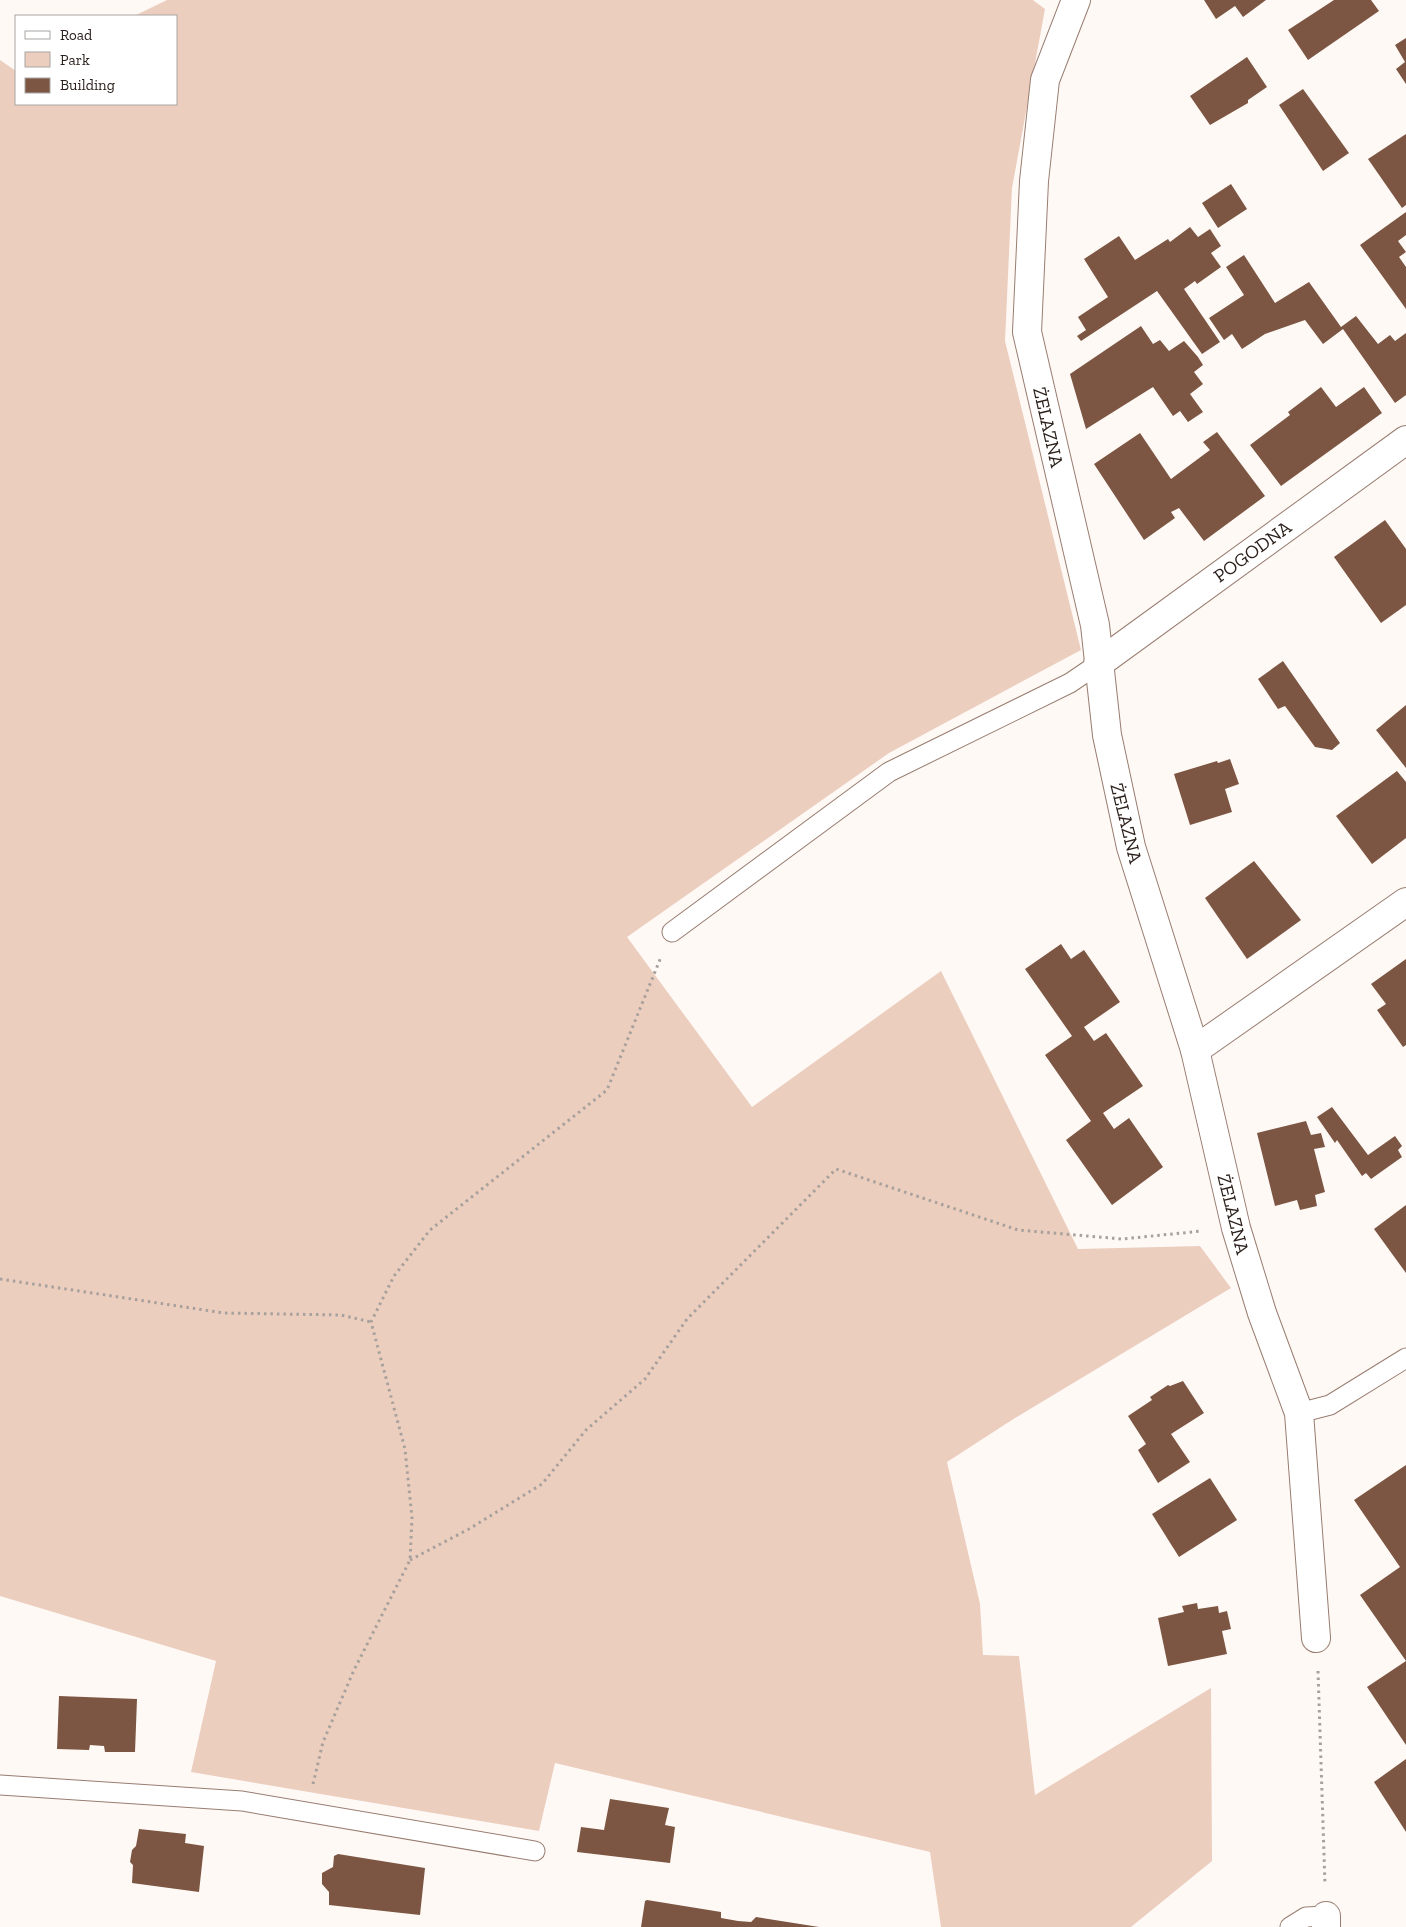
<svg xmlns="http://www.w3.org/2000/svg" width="1406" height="1927" font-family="'Zilla Slab',serif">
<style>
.green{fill:#eccebf}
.building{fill:#7c5642}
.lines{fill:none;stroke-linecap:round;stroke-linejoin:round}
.service-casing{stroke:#987d70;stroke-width:21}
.minor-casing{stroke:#987d70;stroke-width:30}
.path{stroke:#a8a09c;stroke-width:3;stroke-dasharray:2.5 4;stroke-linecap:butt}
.service{stroke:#fff;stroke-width:19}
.minor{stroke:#fff;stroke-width:28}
.labels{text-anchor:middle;stroke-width:5;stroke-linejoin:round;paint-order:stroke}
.street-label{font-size:19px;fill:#2b201b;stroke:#fff}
</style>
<rect width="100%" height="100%" fill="#fff9f6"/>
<!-- green -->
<path class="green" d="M167,0H1033L1045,9L1012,188L1005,341L1081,650L889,753L627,937L752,1107L941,971L1078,1249L1200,1246L1231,1288L1015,1418L947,1462L980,1604L983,1655L1019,1656L1035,1795L1211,1688L1212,1861L1131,1927H941L930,1852L555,1763L539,1831L191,1772L216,1661L0,1596V60L16,71V104H176V16H134Z"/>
<!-- building -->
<g class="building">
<path d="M1204,0H1266L1243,17L1235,6L1216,19Z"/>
<path d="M1334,0H1371L1379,11L1308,60L1288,30Z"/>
<path d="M1406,38V84L1396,69L1405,62L1395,45Z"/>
<path d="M1247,57L1267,87L1248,100V103L1210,125L1190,96Z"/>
<path d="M1303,89L1349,153L1323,171L1279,105Z"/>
<path d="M1406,134V205L1402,208L1368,159Z"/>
<path d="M1231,184L1247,209L1218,228L1202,203Z"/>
<path d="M1406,212V235L1398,241L1406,252L1399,257L1406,267V309L1360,245Z"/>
<path d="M1190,227L1198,237L1210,229L1221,246L1211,253L1221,267L1197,284L1195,281L1184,289L1220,342L1202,354L1157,291L1081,341L1077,336L1086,330L1078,317L1108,297L1084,259L1119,236L1135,260L1168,239L1170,242Z"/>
<path d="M1244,255L1275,303L1309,282L1341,327L1356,316L1378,344L1390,335L1395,341L1406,333V395L1395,403L1343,329L1323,344L1305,320L1265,334L1242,349L1232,334L1224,340L1209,318L1244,295L1226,267Z"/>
<path d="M1141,326L1153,344L1160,340L1169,351L1184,341L1198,357L1203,365L1194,372L1203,384L1190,394L1203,412L1188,422L1180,411L1173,416L1153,387L1086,429L1070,374Z"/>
<path d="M1321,387L1336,407L1364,387L1382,413L1281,486L1250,445L1290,415L1288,412Z"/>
<path d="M1217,432L1265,496L1204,541L1179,508L1171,512L1175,518L1144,540L1094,464L1140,433L1171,479L1210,450L1203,442Z"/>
<path d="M1385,520L1406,549V605L1381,623L1334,557Z"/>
<path d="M1283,661L1340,743L1332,750L1315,747L1285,706L1278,709L1258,679Z"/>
<path d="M1406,705V768L1376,730Z"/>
<path d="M1230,759L1239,784L1225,789L1232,812L1190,825L1174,774L1217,761L1218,763Z"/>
<path d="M1397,771L1406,782V838L1372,864L1336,816Z"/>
<path d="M1254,861L1301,920L1247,959L1205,898Z"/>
<path d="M1061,944L1071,959L1084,950L1120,1002L1084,1027L1094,1041L1106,1033L1143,1086L1103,1113L1114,1129L1129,1118L1163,1167L1112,1205L1066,1140L1091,1121L1045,1055L1072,1036L1025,969Z"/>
<path d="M1406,959V1045L1403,1047L1377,1010L1386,1004L1371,984Z"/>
<path d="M1332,1107L1368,1155L1395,1136L1402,1146L1398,1150L1402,1157L1371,1179L1366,1173L1362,1176L1337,1140L1335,1143L1317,1117Z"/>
<path d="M1306,1121L1311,1135L1321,1133L1325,1147L1314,1149L1325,1192L1315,1195L1317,1206L1300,1210L1297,1200L1275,1206L1257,1133Z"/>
<path d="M1406,1205V1273L1374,1229Z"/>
<path d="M1183,1381L1204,1413L1171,1434L1190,1462L1158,1483L1138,1450L1146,1444L1128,1416L1152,1400L1150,1397L1168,1385L1170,1386Z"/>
<path d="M1406,1465V1745L1367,1687L1406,1661L1360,1595L1400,1567L1354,1500Z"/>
<path d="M1210,1478L1237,1520L1179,1557L1152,1514Z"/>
<path d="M1197,1603L1198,1609L1218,1606L1219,1613L1227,1611L1231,1629L1222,1631L1227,1654L1168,1666L1158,1618L1184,1612L1182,1606Z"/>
<path d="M59,1696L137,1699L135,1752H105L104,1746L90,1745L89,1750L57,1749Z"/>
<path d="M1406,1759V1832L1374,1782Z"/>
<path d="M610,1799L669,1808L665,1825L675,1827L670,1863L577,1852L581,1827L604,1830Z"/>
<path d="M139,1829L186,1834L185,1843L204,1846L199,1892L132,1883L133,1865L130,1862L132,1850L136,1846Z"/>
<path d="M338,1854L425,1868L420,1915L329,1905V1892L322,1884V1873L333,1867L334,1856Z"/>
<path d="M647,1900L721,1912V1918L738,1921L751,1922L756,1917L819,1927H641L645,1901Z"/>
</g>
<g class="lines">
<defs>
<g id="service">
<path d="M672,932L889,772L1070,683L1098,664"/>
<path d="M1299,1413L1330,1405L1406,1358"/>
<path d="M0,1785L242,1801L535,1851"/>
<path d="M1290,1927L1306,1917L1326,1916"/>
</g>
<g id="minor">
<path d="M1076,0L1045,80L1034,181L1027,332L1095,625L1107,735L1131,847L1195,1050L1236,1228L1262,1313L1299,1413L1316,1638"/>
<path d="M1098,664L1406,440"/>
<path d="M1195,1050L1406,902"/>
<path d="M1326,1916V1927"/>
</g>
</defs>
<!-- service casing -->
<use href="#service" class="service-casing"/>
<!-- minor casing -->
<use href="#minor" class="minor-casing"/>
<!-- path -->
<g class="path">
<path d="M0,1279L224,1313L341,1315L371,1322"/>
<path d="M410,1560L469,1529L542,1484L586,1430L645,1379L687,1319L836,1169L1018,1230L1122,1239L1202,1231"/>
<path d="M1318,1671L1325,1885"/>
<path d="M313,1784L323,1742L354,1670L410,1560L412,1518L405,1449L371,1322L394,1276L430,1230L607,1090L661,957"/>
</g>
<!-- service -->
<use href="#service" class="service"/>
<!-- minor -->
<use href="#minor" class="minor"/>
</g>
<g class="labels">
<!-- street labels -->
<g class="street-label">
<text transform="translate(1049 427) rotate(77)" y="7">ŻELAZNA</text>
<text transform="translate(1252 551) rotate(-36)" y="7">POGODNA</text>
<text transform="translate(1127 823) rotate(76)" y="7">ŻELAZNA</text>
<text transform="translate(1234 1214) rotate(76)" y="7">ŻELAZNA</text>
</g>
</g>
<!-- legend -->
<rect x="15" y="15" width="162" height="90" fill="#ffffff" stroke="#aaa6a4"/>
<rect x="25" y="31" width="25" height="8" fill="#ffffff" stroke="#aaa6a4"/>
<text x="60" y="40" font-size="15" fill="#2b201b">Road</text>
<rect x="25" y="52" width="25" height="15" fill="#eccebf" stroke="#aaa6a4"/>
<text x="60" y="65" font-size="15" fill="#2b201b">Park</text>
<rect x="25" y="78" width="25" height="15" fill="#7c5642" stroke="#aaa6a4"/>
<text x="60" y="90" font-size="15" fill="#2b201b">Building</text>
</svg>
